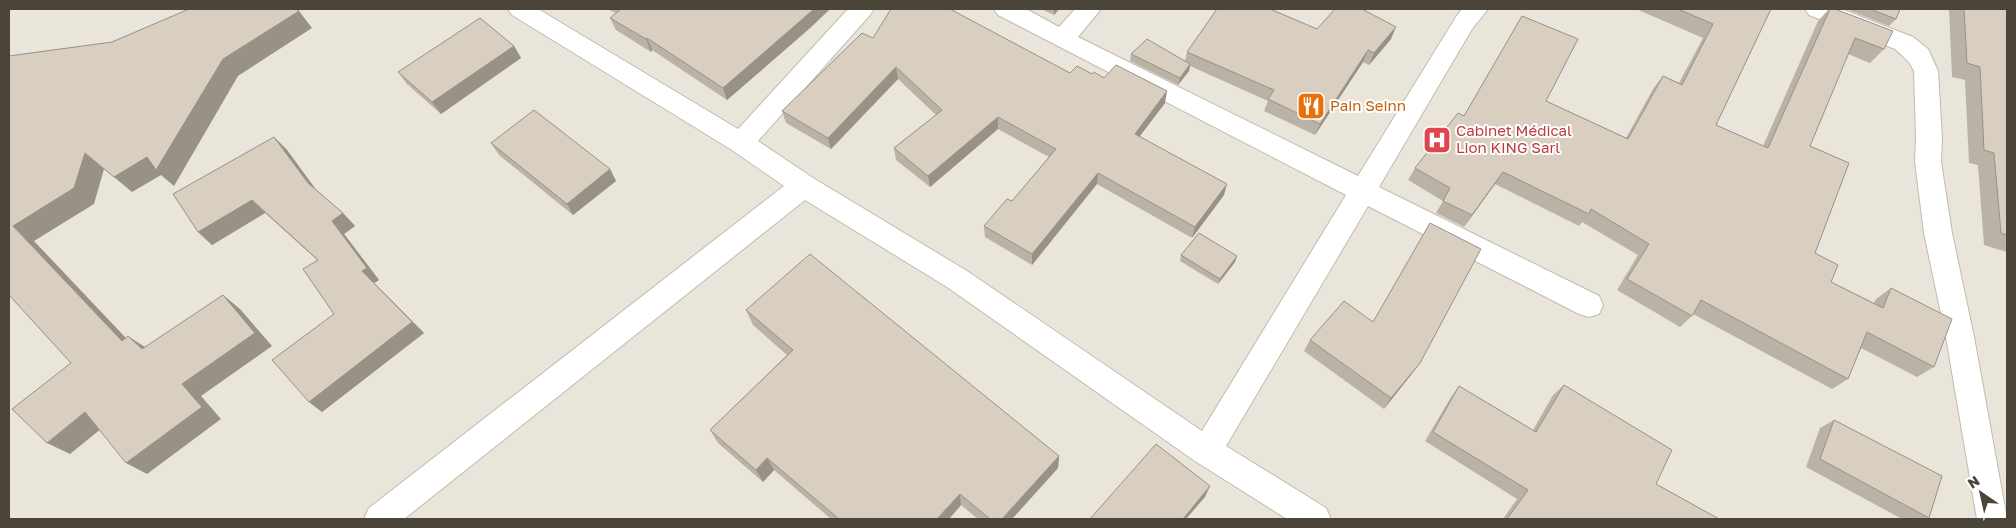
<svg xmlns="http://www.w3.org/2000/svg" width="2016" height="528" font-family="'Golos Text',sans-serif">
<style>
.residential{fill:#eae5da}
.lines{fill:none;stroke-linecap:round;stroke-linejoin:round}
.minor-casing{stroke:#c2bbae;stroke-width:2}
.minor{fill:#fff;fill-rule:evenodd}
.wall{fill:#bab2a6}
.shaded-wall{fill:#979187}
.building{fill:#d8cfc1;stroke:#979187}
.labels{text-anchor:middle;stroke-width:4;stroke-linejoin:round;paint-order:stroke}
.food-label{font-size:15px;fill:#c56008;stroke:#fff;text-anchor:start}
.health-label{font-size:15px;fill:#be3a42;stroke:#fff;text-anchor:start}
</style>
<rect width="100%" height="100%" fill="#f6f3ec"/>
<!-- residential -->
<rect class="residential" x="9" y="9" width="1998" height="510"/>
<g class="lines">
<defs>
<g id="minor">
<path d="M508,9H538L738,129L848,9H874L870,15L758,141L813,178L967,271L1202,431L1346,195L998,15L994,9H1026L1059,27L1075,9H1101L1078,37L1358,176L1456,17L1462,9H1488L1472,29L1379,187L1599,296L1603,305L1599,314L1589,317L1579,314L1368,206L1226,446L1326,508L1331,519H1287L1195,461L947,287L805,200L404,519H364L369,508L784,186L732,150L512,15Z"/>
<path d="M1805,9H1841L1913,37L1928,49L1938,71L1942,138L1941,162L1952,233L1974,337L2007,519H1977L1946,337L1924,233L1915,162L1916,138L1914,71L1909,62L1895,49L1809,15Z"/>
</g>
</defs>
<!-- minor casing -->
<use href="#minor" class="minor-casing"/>
<!-- minor -->
<use href="#minor" class="minor"/>
</g>
<!-- wall -->
<g class="wall">
<path d="M607,9H830L810,28L727,100L652,50L651,52L616,30L610,18L616,13Z"/>
<path d="M1041,9H1059L1054,15Z"/>
<path d="M1636,9H1771L1716,125L1763,146L1818,21L1829,9H1835L1884,49L1870,63L1848,54L1810,146L1815,253L1831,282L1874,303L1876,299L1891,288L1934,367L1917,377L1861,348L1848,379L1832,389L1693,314L1692,316L1680,327L1617,290L1638,255L1582,222L1579,226L1495,184L1464,227L1436,213L1443,201L1408,180L1415,168L1464,116L1546,101L1626,138L1653,89L1663,76L1679,83L1703,38Z"/>
<path d="M1846,9H1900L1896,19L1889,26Z"/>
<path d="M1949,9H2007V252L1984,245L1978,165L1969,163L1965,80L1952,77Z"/>
<path d="M1317,29L1391,39L1369,65L1363,62L1315,135L1264,111L1268,101L1190,66L1189,71L1178,85L1130,61L1131,54L1185,61L1187,52Z"/>
<path d="M873,38L1070,73L1092,74L1104,78L1165,103L1140,136L1224,195L1192,238L1097,184L1032,265L985,237L984,226L1012,201L1049,157L998,129L930,187L896,160L894,148L936,115L898,79L831,149L786,123L782,111Z"/>
<path d="M514,46L521,58L441,114L407,84L398,72Z"/>
<path d="M274,137L287,150L315,189L343,213L355,226L344,234L379,280L374,283L424,333L322,412L309,402L334,314L317,260L265,213L212,245L198,232Z"/>
<path d="M491,143L610,169L616,181L573,215L499,155Z"/>
<path d="M1181,255L1237,256L1235,262L1218,284L1180,261Z"/>
<path d="M746,310L1059,456L1058,468L1012,519H978L961,505L949,519H831L774,470L763,482L718,443L710,430L787,355L753,325Z"/>
<path d="M1310,340L1420,363L1384,409L1304,351Z"/>
<path d="M1564,385L1656,484L1719,519H1503L1517,499L1425,441L1451,397L1459,386L1533,430L1553,395Z"/>
<path d="M1834,420L1929,518L1926,519H1902L1806,467L1820,428Z"/>
</g>
<!-- shaded-wall -->
<g class="shaded-wall">
<path d="M814,9H830L810,28L727,100L723,88Z"/>
<path d="M1054,9H1059L1054,15Z"/>
<path d="M299,11L312,28L238,76L174,186L161,175L132,192L114,177L223,59Z"/>
<path d="M1396,27L1391,39L1369,65L1374,53Z"/>
<path d="M647,38L652,50L651,52L646,39Z"/>
<path d="M514,46L521,58L441,114L432,102Z"/>
<path d="M1368,50L1363,62L1315,135L1320,124Z"/>
<path d="M1190,64L1189,71L1178,85L1180,78Z"/>
<path d="M896,67L898,79L831,149L828,138Z"/>
<path d="M1167,91L1165,103L1133,145L1135,134Z"/>
<path d="M998,117V129L930,187L928,176Z"/>
<path d="M274,137L287,150L320,195L308,183Z"/>
<path d="M85,153L104,169L94,204L34,241L142,355L122,341L13,226Z"/>
<path d="M610,169L616,181L573,215L567,204Z"/>
<path d="M1503,172L1495,184L1464,227L1472,215Z"/>
<path d="M1098,173L1097,184L1032,265V254Z"/>
<path d="M1227,184L1224,195L1192,238L1195,227Z"/>
<path d="M252,200L265,213L212,245L198,232Z"/>
<path d="M343,213L355,226L344,234L379,280L374,283L424,333L322,412L309,402L362,271L332,221Z"/>
<path d="M1237,256L1235,262L1218,284L1220,279Z"/>
<path d="M223,295L240,309L272,346L201,396L221,419L147,474L126,463Z"/>
<path d="M128,336L148,349H142Z"/>
<path d="M1420,363L1411,375L1384,409L1391,398Z"/>
<path d="M85,412L107,424L70,454L47,443Z"/>
<path d="M1059,456L1058,468L1012,519H1002Z"/>
<path d="M767,458L774,470L763,482L756,470Z"/>
<path d="M1210,486L1205,497L1186,519H1183Z"/>
<path d="M960,494L961,505L949,519H937Z"/>
</g>
<!-- building -->
<g class="building">
<path d="M189,9H296L299,11L223,59L156,170L147,157L114,177L85,153L74,188L13,226L122,341L128,336L142,349L223,295L255,333L182,384L202,407L126,463L85,412L47,443L12,409L71,363L9,295V56L112,42Z"/>
<path d="M621,9H814L723,88L647,38L646,39L610,18Z"/>
<path d="M891,9H950L1070,73L1077,66L1092,74L1094,72L1104,78L1116,65L1167,91L1135,134L1227,184L1195,227L1098,173L1032,254L984,226L1007,199L1012,201L1056,149L998,117L928,176L894,148L942,110L896,67L828,138L782,111L862,33L873,38Z"/>
<path d="M1217,9H1270L1317,29L1335,9H1362L1396,27L1374,53L1368,50L1320,124L1268,99L1274,90L1187,52Z"/>
<path d="M1678,9H1771L1716,125L1768,148L1830,9H1835L1893,31L1884,49L1855,38L1810,146L1849,163L1815,253L1838,265L1831,282L1883,308L1891,288L1952,319L1934,367L1867,332L1848,379L1701,300L1692,316L1627,279L1649,244L1591,209L1589,214L1503,172L1472,215L1443,201L1450,188L1415,168L1458,113L1464,116L1522,16L1578,39L1546,101L1628,139L1663,76L1682,85L1713,24Z"/>
<path d="M1870,9H1900L1896,19Z"/>
<path d="M1964,9H2007V235L2001,233L1994,153L1984,150L1980,67L1967,63Z"/>
<path d="M480,18L514,46L432,102L398,72Z"/>
<path d="M1147,39L1190,64L1180,78L1131,54Z"/>
<path d="M534,110L610,169L567,204L491,143Z"/>
<path d="M274,137L308,183L343,213L332,221L367,268L362,271L412,322L309,402L272,360L334,314L303,269L318,260L252,200L198,232L173,194Z"/>
<path d="M1430,223L1481,249L1420,363L1391,398L1310,340L1344,301L1373,322Z"/>
<path d="M1199,233L1237,256L1220,279L1181,255Z"/>
<path d="M810,254L1059,456L1002,519H990L960,494L937,519H839L767,458L756,470L710,430L793,350L746,310Z"/>
<path d="M1564,385L1672,450L1656,484L1719,519H1507L1528,490L1433,432L1459,386L1536,432Z"/>
<path d="M1834,420L1942,476L1929,518L1820,459Z"/>
<path d="M1156,444L1210,486L1183,519H1090Z"/>
</g>
<!-- icons -->
<defs>
<symbol id="restaurant-square" viewBox="-11 -11 22 22"><rect x="-9" y="-9" width="18" height="18" rx="4" fill="#e8710a" stroke="#fff"/><path d="M-5-6h1v4h1v-4h1v4h1v-4h1v5L-1.5 .5V6h-2V.5L-5-1ZM5-6V6H3V1.5H1.5Q1.5-4 5-6Z" fill="#fff"/></symbol>
<symbol id="hospital-square" viewBox="-11 -11 22 22"><rect x="-9" y="-9" width="18" height="18" rx="4" fill="#e0444e" stroke="#fff"/><path d="M-5-5h3v3.5h4V-5h3V5h-3V1.5h-4V5h-3Z" fill="#fff"/></symbol>
</defs>
<g fill-rule="evenodd">
<use href="#restaurant-square" x="1295" y="90" width="32" height="32"/>
<use href="#hospital-square" x="1421" y="124" width="32" height="32"/>
</g>
<g class="labels">
<!-- food labels -->
<g class="food-label">
<text x="1330" y="111">Pain Seinn</text>
</g>
<!-- health labels -->
<g class="health-label">
<text x="1456" y="136">Cabinet Médical<tspan x="1456" dy="17">Lion KING Sarl</tspan></text>
</g>
</g>
<!-- border -->
<rect width="2016" height="528" fill="none" stroke="#4b4439" stroke-width="20"/>
<!-- north arrow -->
<g transform="translate(1981 493) rotate(326)" stroke="#ffffff" stroke-width="4" paint-order="stroke">
<path d="M0-4L9 19L0 12L-9 19Z" fill="#4b4439"/>
<text y="-8" font-size="14" font-weight="bold" text-anchor="middle" fill="#4b4439">N</text>
</g>
</svg>
